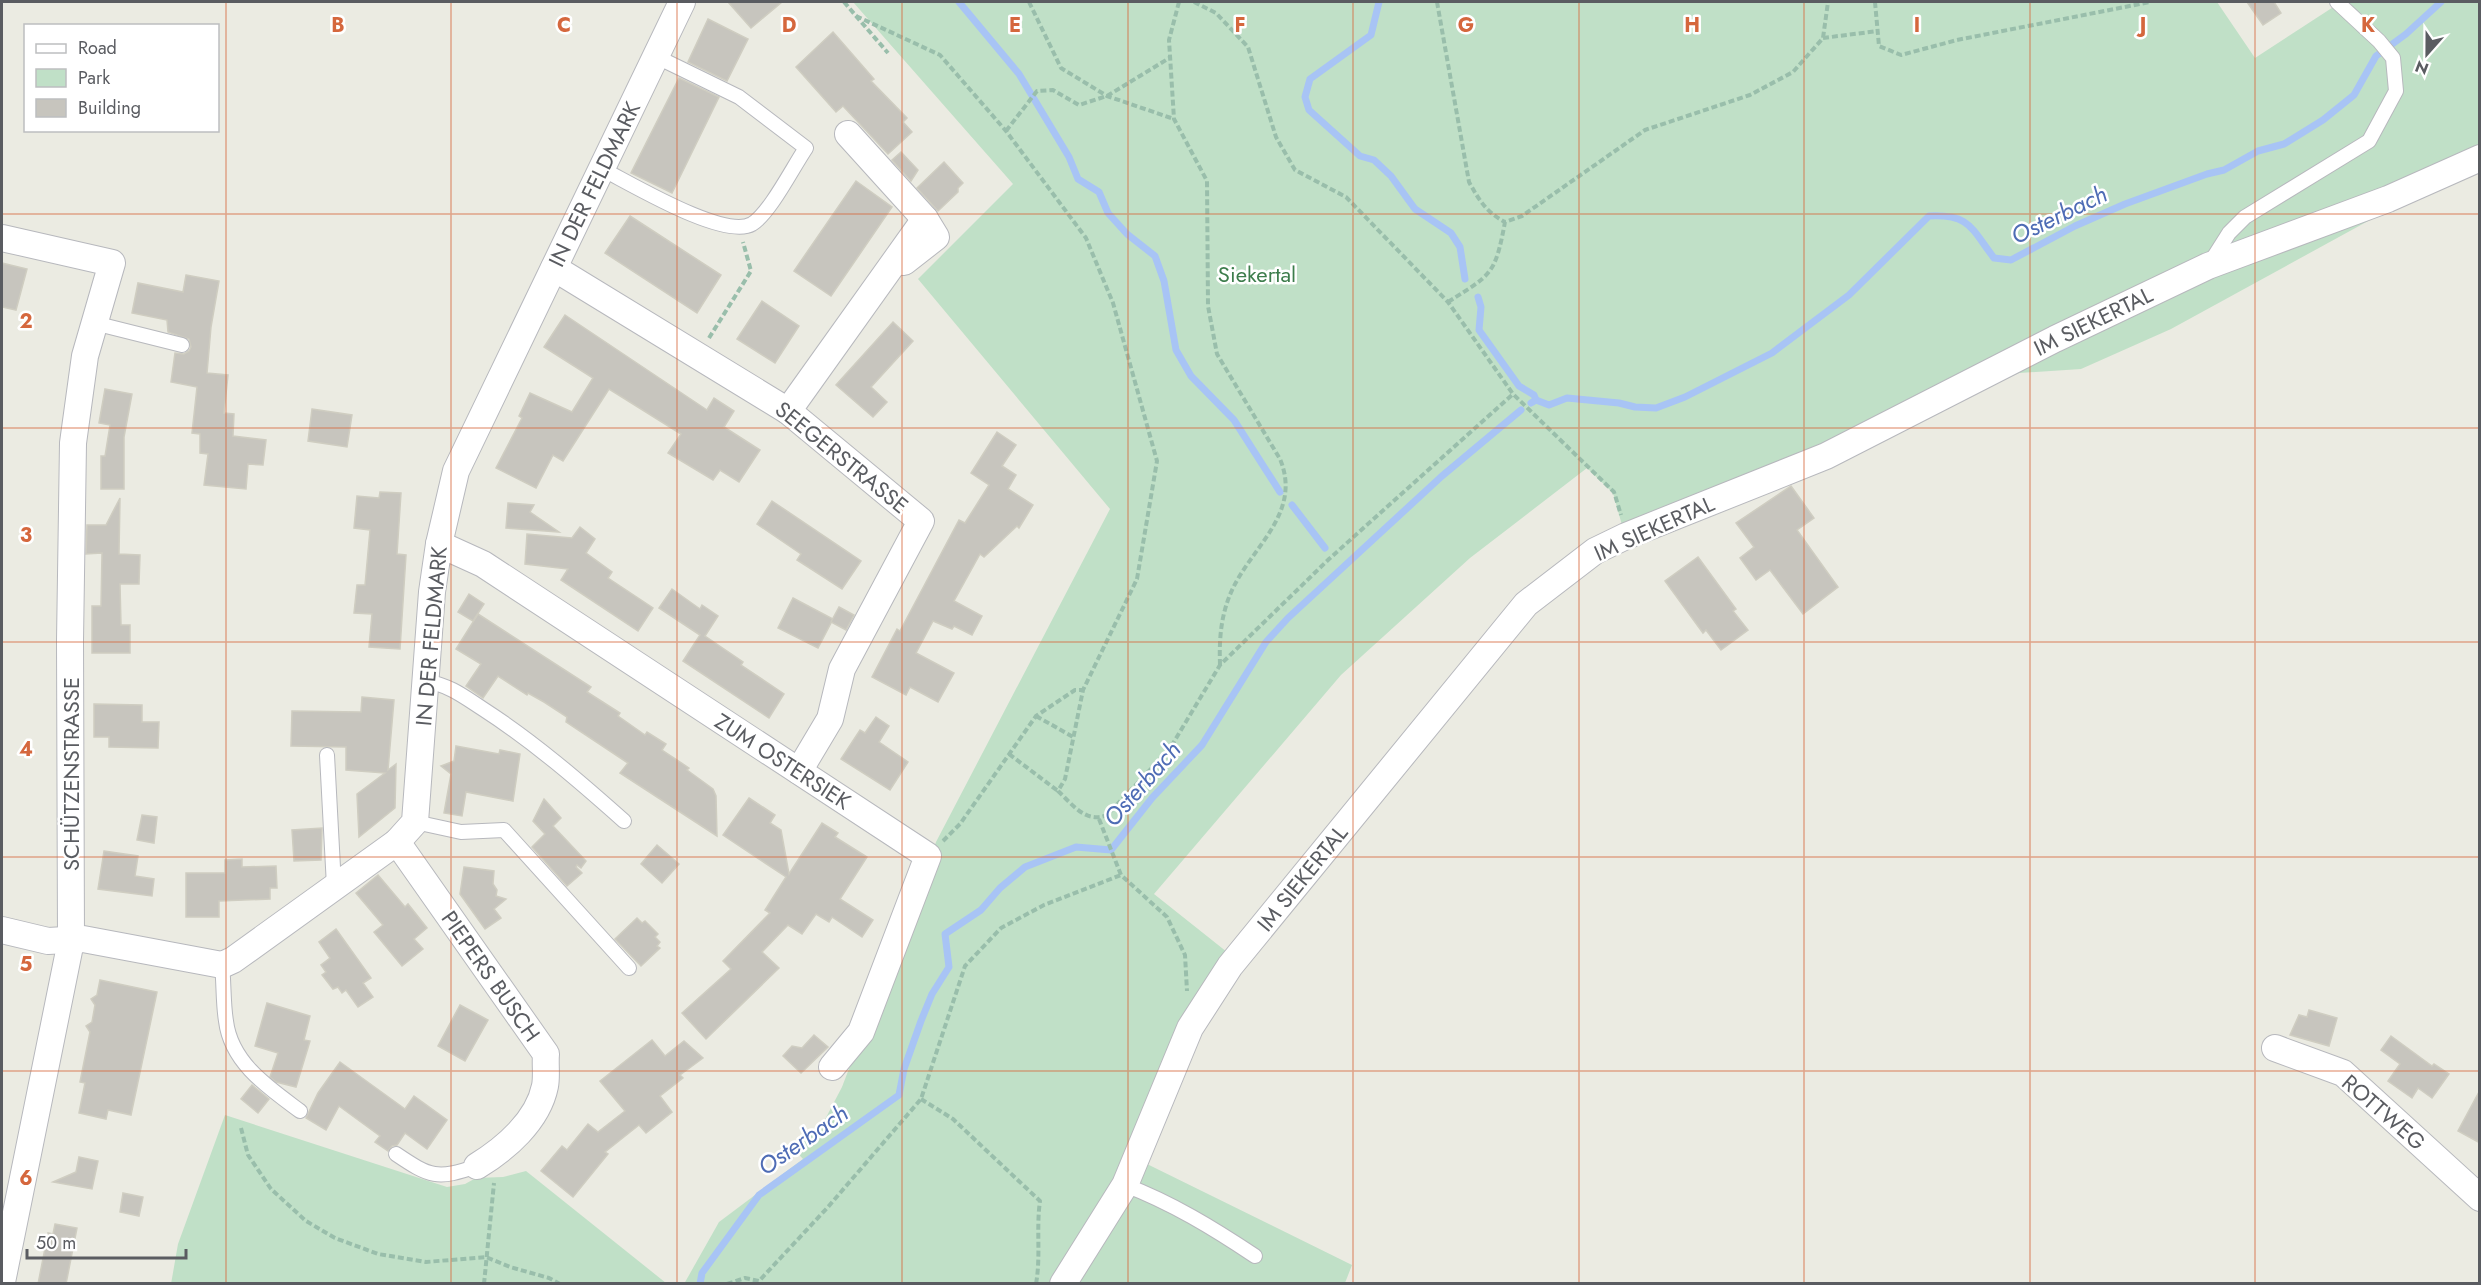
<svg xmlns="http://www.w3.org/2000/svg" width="2481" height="1285" font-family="Jost,sans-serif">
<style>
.green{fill:#c0e0c7}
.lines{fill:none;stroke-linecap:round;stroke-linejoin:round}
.stream{stroke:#a8c4f5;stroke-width:7}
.building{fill:#c7c5be;stroke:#cfcdc1;stroke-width:1.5}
.service-casing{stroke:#b7b8bd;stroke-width:16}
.minor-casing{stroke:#b7b8bd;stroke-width:28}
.path{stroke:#99beab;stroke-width:4;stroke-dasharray:6 3;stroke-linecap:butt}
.service{stroke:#fff;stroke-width:14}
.minor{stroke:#fff;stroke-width:26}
.grid{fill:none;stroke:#d5673d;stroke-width:1.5;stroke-opacity:0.55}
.labels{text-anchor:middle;stroke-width:5;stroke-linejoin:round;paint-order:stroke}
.street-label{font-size:22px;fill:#5a5c61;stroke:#fff}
.park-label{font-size:22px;fill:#3d7d4c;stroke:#fff}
.water-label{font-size:24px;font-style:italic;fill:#4e6cb5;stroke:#fff}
.grid-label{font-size:20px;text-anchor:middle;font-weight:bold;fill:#d5673d;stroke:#fff;stroke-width:5;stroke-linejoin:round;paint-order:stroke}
</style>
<rect width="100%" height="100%" fill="#ebebe2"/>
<!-- green -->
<g class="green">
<path d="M853,2H2217L2255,58L2341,2H2479V168L2401,203L2171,329L2081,369L2019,373L1627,543L1613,493L1587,468L1470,558L1341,675L1154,894L1232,956L1147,1164L1352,1265L1345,1283L684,1284L719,1222L803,1159L793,1148L820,1129L842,1087L936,842L1110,509L918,279L1013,184Z"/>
<path d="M225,1115L447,1187L465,1184L476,1178L503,1177L526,1171L666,1283L171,1284L178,1244Z"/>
</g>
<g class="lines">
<!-- stream -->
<g class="stream">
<path d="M959,2L1019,74L1069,157L1078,179L1099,192L1108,213L1127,234L1155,256L1164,281L1176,350L1191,376L1234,420L1280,492"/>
<path d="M1379,2L1371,35L1310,79L1305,97L1309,110L1360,156L1374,160L1391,176L1415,209L1451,233L1460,247L1465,279"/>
<path d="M1478,297L1481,307L1479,330L1519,386L1534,395L1536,400"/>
<path d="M1531,403L1536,400L1549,405L1567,398L1619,403L1635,407L1656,408L1685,397L1772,353L1849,295L1929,216C1970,214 1971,228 1994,258L2011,260L2075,226L2125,204L2207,174L2224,170L2258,151L2284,144L2323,120L2354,95L2376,56L2406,34L2441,2"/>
<path d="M1292,505L1325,548"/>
<path d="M700,1284L702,1273L759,1195L899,1095L904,1069L921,1021L932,994L949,967L945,934L981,910L1000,888L1025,867L1076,847L1111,850L1152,798L1202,745L1266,642L1288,618L1442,476L1521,410"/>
</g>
</g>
<!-- building -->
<g class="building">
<path d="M728,2H782L751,28Z"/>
<path d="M2247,2H2274L2281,13L2263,25Z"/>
<path d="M708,19L748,39L727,81L688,62Z"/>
<path d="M833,32L874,79L871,81L907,118L903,122L912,132L888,154L843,106L836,112L796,67Z"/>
<path d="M679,78L719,97L672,193L631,173Z"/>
<path d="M901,152L918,170L911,181L892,160Z"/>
<path d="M944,162L963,183L958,188V192L938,211L917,188Z"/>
<path d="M856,181L892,207L831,296L794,271Z"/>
<path d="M630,216L721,275L697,313L605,253Z"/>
<path d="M2,263L27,269L16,310L2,307Z"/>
<path d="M186,275L219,281L211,327L207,373L228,375L224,413L234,414L233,436L266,440L263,465L248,464L246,489L204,485L208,454L200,453V434L192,433L197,387L171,382L175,353L184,354L189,351L191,347L189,339L168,332L167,320L132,313L138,283L183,292Z"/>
<path d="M762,301L799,326L775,363L737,339Z"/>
<path d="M565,315L707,410L714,398L734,411L724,427L760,450L739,482L720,470L713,480L668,453L681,434L609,389L563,461L553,455L536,488L496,468L522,418L519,416L530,393L572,412L593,378L544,347Z"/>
<path d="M893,322L913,341L871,387L887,402L873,417L836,385Z"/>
<path d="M105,389L132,394L124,437V489H101V456H105L110,425L99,423Z"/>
<path d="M312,409L352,415L347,447L308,441Z"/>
<path d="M997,432L1016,445L1002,466L1016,475L1008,489L1033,505L1019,528L1017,526L984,557L980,554L954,601L982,616L972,635L954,626L952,629L933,621L916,653L954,673L938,702L910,687L906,695L872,677L897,629L900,631L959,520L965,523L989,485L971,473Z"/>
<path d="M1791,486L1814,518L1797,530L1838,587L1803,614L1770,570L1756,580L1740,558L1754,547L1736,523Z"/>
<path d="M380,492L401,493L397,554L406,555L400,649L369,647L372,614L354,613L357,585H365L370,530L354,528L357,496L379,498Z"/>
<path d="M120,498L119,554L140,555L139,584H120L121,625H130V653H92V606H101L102,553L86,554L87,525H106Z"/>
<path d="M772,501L861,561L842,589L797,560L801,554L757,524Z"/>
<path d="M508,503L534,505L530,512L559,532L506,528Z"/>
<path d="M580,527L595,539L586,553L612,572L608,578L653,608L638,631L561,580L568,569L525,564L527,534L572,538Z"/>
<path d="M1698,557L1736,609L1733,611L1748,630L1721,650L1706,630L1703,633L1665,581Z"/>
<path d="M672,589L700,609L702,605L718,616L705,636L743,662L741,665L784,694L769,718L683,661L700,635L659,608Z"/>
<path d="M469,594L484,604L473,621L458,612Z"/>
<path d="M793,598L833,619L818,648L778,628Z"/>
<path d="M839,607L854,615L846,630L831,622Z"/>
<path d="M478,614L591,687L587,692L620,713L618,716L645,735L647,732L666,744L662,750L689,768L687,770L713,789L716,796L717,836L620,773L628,763L566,722L567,717L544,702L528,693L527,695L498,676L483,698L466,686L481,664L456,649Z"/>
<path d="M362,697L394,700L388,770L396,764L395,808L359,837L357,794L385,773L346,770V747L291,746L292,711L361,712Z"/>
<path d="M94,704L142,705V722H159L158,748L109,747V737H94Z"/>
<path d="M876,717L889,726L879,742L908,762L890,790L841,759L860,730L865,733Z"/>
<path d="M456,746L499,754L500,750L520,754L513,801L466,792L462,816L444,813L451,774L441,766L454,761Z"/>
<path d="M749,798L775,815L770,823L781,830L789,874L822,823L838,833L835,837L867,857L840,899L873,920L862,937L832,917L829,922L816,914L802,934L788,925L762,952L779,968L706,1039L682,1013L731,969L723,961L770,913L765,910L786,877L723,835Z"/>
<path d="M544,799L561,818L553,826L586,861L581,868L577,865L576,867L582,873L567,886L532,847L545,834L533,821Z"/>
<path d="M142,815L157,817L154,843L137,840Z"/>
<path d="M322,828L321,860L294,861L292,830Z"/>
<path d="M657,845L679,864L662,883L641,864Z"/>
<path d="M104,851L138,856L135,876L154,879L152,896L98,889Z"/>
<path d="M242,859V867L276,866L277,888H270V899L219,901V917H186V873H225V860Z"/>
<path d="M464,867L494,871L493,884L497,890L496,896L506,899L494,909L501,918L485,929L460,894Z"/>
<path d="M378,875L405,907L408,904L427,928L414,939L423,949L402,966L374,932L383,925L356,893Z"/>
<path d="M637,918L642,923L645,921L658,934L655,937L660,942L657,946L660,948L641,966L615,939Z"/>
<path d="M336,929L371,978L363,983L373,997L358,1007L346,990L342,993L338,987L333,989L322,975L326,972L321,965L330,958L319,942Z"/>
<path d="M100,980L157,992L131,1115L108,1110L106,1119L79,1113L85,1083L80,1082L90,1032L86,1026L92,1022L95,1005L91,999L97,995Z"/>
<path d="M267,1003L310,1016L304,1040L310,1041L296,1087L276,1082L270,1077L278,1053L255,1046Z"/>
<path d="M460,1005L488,1020L465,1061L438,1046Z"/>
<path d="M2309,1010L2337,1018L2329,1046L2290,1035L2299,1015L2307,1017Z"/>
<path d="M814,1035L828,1047L801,1073L783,1056L792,1046L802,1048Z"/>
<path d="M2391,1036L2432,1066L2434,1064L2449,1074L2432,1098L2418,1088L2412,1098L2388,1081L2400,1064L2381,1050Z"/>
<path d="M652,1040L665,1056L684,1041L703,1058L680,1075L683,1078L660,1096L672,1112L646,1133L639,1125L605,1152L608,1154L573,1197L541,1171L562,1146L567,1150L588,1124L598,1132L625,1111L600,1081Z"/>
<path d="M340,1062L405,1109L414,1096L447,1120L427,1149L405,1133L397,1145L392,1146L388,1151L375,1142L380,1136L339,1106L326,1130L306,1118L318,1093Z"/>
<path d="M252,1085L269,1099L258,1113L241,1099Z"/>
<path d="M2480,1090V1143L2458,1131Z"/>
<path d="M79,1157L98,1161L92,1189L53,1182L76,1172Z"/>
<path d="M123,1193L143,1197L139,1216L120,1212Z"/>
<path d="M55,1224L77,1228L66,1284H38L48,1233L53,1234Z"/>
</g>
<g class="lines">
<defs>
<g id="service">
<path d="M602,169C630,183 724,240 752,224C770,213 793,167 806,148L739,97L655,56"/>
<path d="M2210,263L2229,233L2245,217L2369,141L2396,91L2393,58L2379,41L2337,2"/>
<path d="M94,323L182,345"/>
<path d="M426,681C451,686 463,696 483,709C534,742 579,781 624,821"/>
<path d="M327,755L334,886"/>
<path d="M415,822L461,832L504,830L629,968"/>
<path d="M222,965C224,984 223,1003 226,1021C231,1063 269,1088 300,1111"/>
<path d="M396,1154C430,1177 437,1180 477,1166"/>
<path d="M1125,1185C1172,1203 1213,1228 1255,1256"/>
</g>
<g id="minor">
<path d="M848,134L925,219L936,237L904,262"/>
<path d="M2,238L112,263L85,356L73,443L70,641L71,941L2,1282"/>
<path d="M554,268L788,411L921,521L842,669L830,719L799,771"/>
<path d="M788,411L925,219"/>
<path d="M439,544L483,564L928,856L861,1032L832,1067"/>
<path d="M397,842L546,1054C545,1064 547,1076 545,1086C538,1121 505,1149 477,1166"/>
<path d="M2,930L48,941L83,939L222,965L233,960L397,842L415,822L432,592L439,544L456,471L682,2"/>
<path d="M2275,1048L2343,1073L2480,1198"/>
<path d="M1063,1284L1125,1185L1190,1028L1230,966L1526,604L1595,551L1626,536L1826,456L2055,339L2208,266L2388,199L2480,158"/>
</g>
</defs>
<!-- service casing -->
<use href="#service" class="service-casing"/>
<!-- minor casing -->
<use href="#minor" class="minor-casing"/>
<!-- path -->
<g class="path">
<path d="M844,2L888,53"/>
<path d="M1029,2L1061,68L1107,96L1174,119"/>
<path d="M1179,2L1169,40L1174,119L1207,181L1208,306L1217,354L1280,459C1302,512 1254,545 1233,588C1221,613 1219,638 1220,665"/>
<path d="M1194,2L1216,13L1248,47L1276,137L1295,170L1346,197L1448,302L1513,394L1614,492L1621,515"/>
<path d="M1437,2L1469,182C1479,200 1486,212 1505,222"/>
<path d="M1875,2L1879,46L1901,55L1957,40L2150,2"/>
<path d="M856,16L940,55L1006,131L1086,238L1113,303L1157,461L1137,579L1083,690L1065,779L1058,791C1072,804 1086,824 1107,815L1169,750L1220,665L1329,559L1513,394"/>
<path d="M1823,38L1878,31"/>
<path d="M1006,131L1037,91L1053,90L1079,105L1107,96L1171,57"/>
<path d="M1448,302C1492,274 1495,275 1505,222L1522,216L1645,130L1750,95L1793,72L1823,38L1828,2"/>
<path d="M709,338L751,271L743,242"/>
<path d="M1036,716L1075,738"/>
<path d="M1009,754L1058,791"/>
<path d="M1099,819L1121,875L1167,917L1185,955L1187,991"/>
<path d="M943,841L960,824L1036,716L1075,690H1083"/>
<path d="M921,1099L953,1119L1040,1201C1036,1229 1041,1256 1036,1284"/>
<path d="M241,1128L248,1155L271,1189L306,1221L335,1238L378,1254L426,1262L486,1257L510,1267L549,1278L560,1284"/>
<path d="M484,1284L494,1183"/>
<path d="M727,1284L745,1278L759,1281L828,1207L921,1099L965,966L1001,928L1044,905L1121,875"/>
</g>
<!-- service -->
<use href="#service" class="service"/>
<!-- minor -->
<use href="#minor" class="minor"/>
</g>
<!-- grid -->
<path class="grid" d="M226,2V1284M451,2V1284M677,2V1284M902,2V1284M1128,2V1284M1353,2V1284M1579,2V1284M1804,2V1284M2030,2V1284M2255,2V1284M2,214H2480M2,428H2480M2,642H2480M2,857H2480M2,1071H2480"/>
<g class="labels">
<!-- street labels -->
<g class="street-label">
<text transform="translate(594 184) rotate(-64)" y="8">IN DER FELDMARK</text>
<text transform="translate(2093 321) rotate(-26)" y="8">IM SIEKERTAL</text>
<text transform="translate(842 457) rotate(39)" y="8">SEEGERSTRASSE</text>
<text transform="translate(1654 528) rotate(-24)" y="8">IM SIEKERTAL</text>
<text transform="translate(431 636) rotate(-85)" y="8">IN DER FELDMARK</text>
<text transform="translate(783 761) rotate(33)" y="8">ZUM OSTERSIEK</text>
<text transform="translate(71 774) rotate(-90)" y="8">SCHÜTZENSTRASSE</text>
<text transform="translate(1302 878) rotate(-51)" y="8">IM SIEKERTAL</text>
<text transform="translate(491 976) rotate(55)" y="8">PIEPERS BUSCH</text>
<text transform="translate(2384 1112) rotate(41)" y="8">ROTTWEG</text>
</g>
<!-- park labels -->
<g class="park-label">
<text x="1257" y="282">Siekertal</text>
</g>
<!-- water labels -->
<g class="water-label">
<text transform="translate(2059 215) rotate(-26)" y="8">Osterbach</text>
<text transform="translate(1142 784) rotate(-49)" y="8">Osterbach</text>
<text transform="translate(803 1140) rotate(-35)" y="8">Osterbach</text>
</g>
</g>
<g class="grid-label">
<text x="338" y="32">B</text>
<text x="564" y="32">C</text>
<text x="789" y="32">D</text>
<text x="1015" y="32">E</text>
<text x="1240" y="32">F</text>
<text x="1466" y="32">G</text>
<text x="1692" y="32">H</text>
<text x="1917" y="32">I</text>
<text x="2143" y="32">J</text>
<text x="2368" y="32">K</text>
<text x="26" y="328">2</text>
<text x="26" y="542">3</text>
<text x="26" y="756">4</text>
<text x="26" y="971">5</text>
<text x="26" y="1185">6</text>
</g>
<!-- border -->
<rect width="2481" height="1285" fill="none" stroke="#5a5c61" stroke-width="6"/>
<!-- legend -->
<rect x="24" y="24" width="195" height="108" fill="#ffffff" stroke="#bdbec0" stroke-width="1.5"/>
<rect x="36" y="44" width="30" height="9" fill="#ffffff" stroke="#bdbec0" stroke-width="1.5"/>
<text x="78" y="54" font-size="18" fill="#5a5c61">Road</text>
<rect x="36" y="69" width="30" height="18" fill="#c0e0c7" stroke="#bdbec0" stroke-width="1.5"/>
<text x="78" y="84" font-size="18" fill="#5a5c61">Park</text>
<rect x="36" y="99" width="30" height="18" fill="#c7c5be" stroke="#bdbec0" stroke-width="1.5"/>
<text x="78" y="114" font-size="18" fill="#5a5c61">Building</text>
<!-- north arrow -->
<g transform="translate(2427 54) rotate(201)" stroke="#ffffff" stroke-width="4.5" paint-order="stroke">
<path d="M0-4.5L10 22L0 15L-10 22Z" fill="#5a5c61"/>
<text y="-9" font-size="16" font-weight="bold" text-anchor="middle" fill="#5a5c61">N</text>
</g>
<!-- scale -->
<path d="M27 1249v9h159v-9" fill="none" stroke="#5a5c61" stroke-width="3"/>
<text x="36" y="1249" font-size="18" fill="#5a5c61" stroke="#ffffff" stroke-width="4.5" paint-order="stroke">50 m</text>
</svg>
